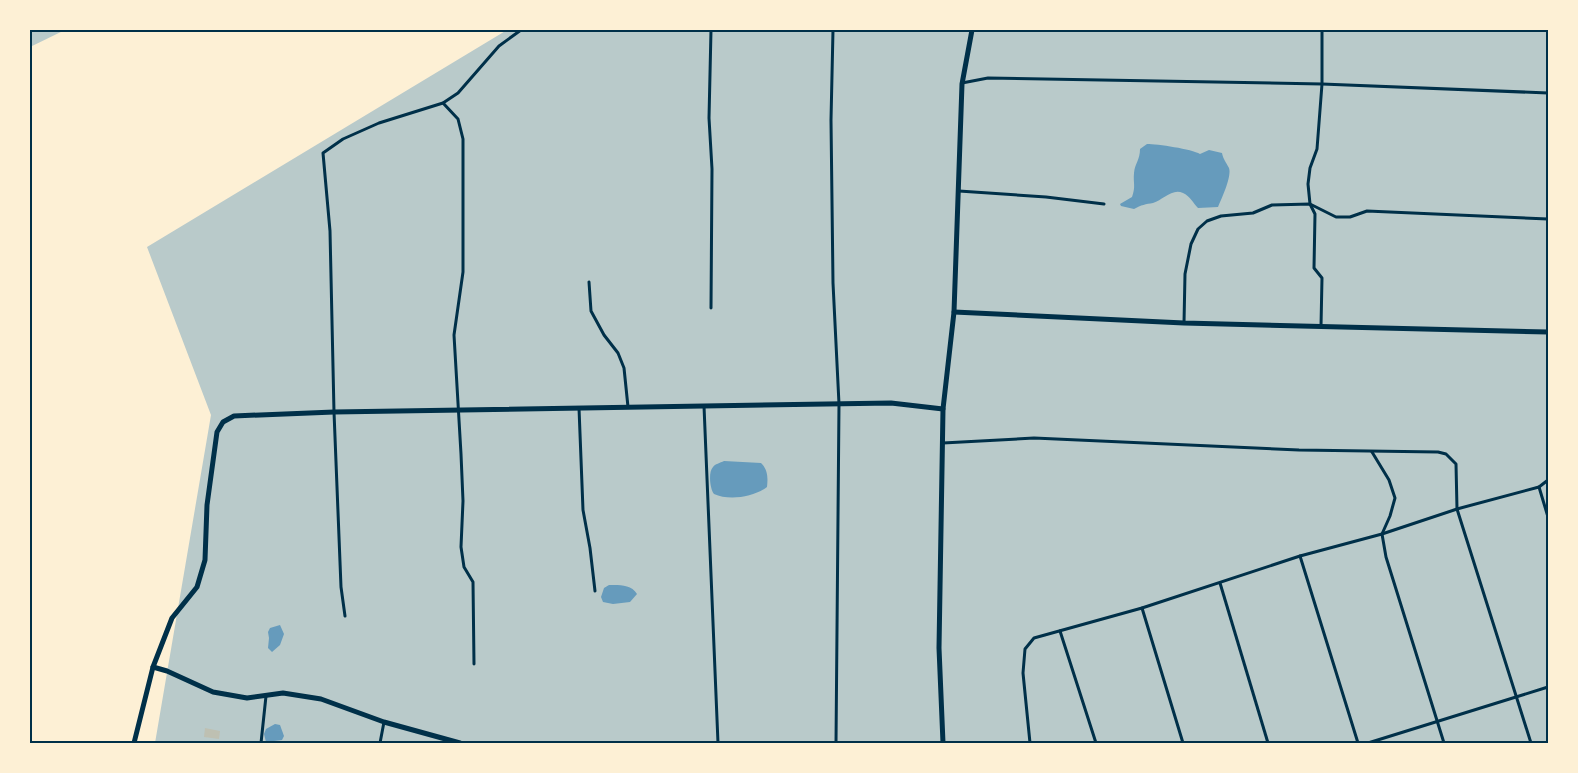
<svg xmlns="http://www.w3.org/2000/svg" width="1578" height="773" font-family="'IBM Plex Sans',sans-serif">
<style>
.green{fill:#b9caca}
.water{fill:#669bbc}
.building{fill:#bec0b2}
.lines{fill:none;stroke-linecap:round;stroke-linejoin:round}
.service{stroke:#003049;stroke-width:3}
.minor{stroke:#003049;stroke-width:5}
.neatline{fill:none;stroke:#003049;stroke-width:2}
</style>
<rect width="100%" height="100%" fill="#fdf0d5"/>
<!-- green -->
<g class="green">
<path d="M30,30H65L30,47Z"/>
<path d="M507,30H1548V743H155L211,415L147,247Z"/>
</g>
<!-- water -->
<g class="water">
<path d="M1147,144C1157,144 1192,149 1200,154L1209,150L1222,153C1223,159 1226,162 1229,168C1232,176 1222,198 1218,207L1198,208C1193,203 1190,196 1183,193C1172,188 1163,200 1153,203C1146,204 1141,205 1134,209L1121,206L1120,204L1132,197C1136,186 1133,183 1134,173C1135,163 1140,160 1140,149Z"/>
<path d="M724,461L761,463C768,470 768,478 767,487C754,497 729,501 714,494C710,489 708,472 713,467C715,464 720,463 724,461Z"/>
<path d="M609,585C619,585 631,584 637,594L630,602L613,604L603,602L601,597L604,588Z"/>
<path d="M280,625L284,634L280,645L272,652L268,648L269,638L268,632L270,628Z"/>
<path d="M275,724L280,725L284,736L282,740L266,742L264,734L266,729Z"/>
</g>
<!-- building -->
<path class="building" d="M205,728L220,731L219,739L204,737Z"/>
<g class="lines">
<!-- service -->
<g class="service">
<path d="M833,30L831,120L833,283L839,404L836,743"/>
<path d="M962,83L988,78L1322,84L1548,93"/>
<path d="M443,103L458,119L463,139V272L454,335L461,454L463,501L461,547L464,567L473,582L474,664"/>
<path d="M959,191L1046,197L1104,204"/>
<path d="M589,282L591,311L604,335L618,353L624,368L628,407"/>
<path d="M711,308L712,169L709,118L711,30"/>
<path d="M1184,323L1185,274L1191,244L1198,229L1207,221L1221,216L1253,213L1272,205L1310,204L1336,217H1350L1367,211L1548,219"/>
<path d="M1321,326L1322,278L1314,268L1315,214L1310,204L1308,184L1310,168L1317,149L1322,84V30"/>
<path d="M704,406L718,743"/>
<path d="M579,408L583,510L590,548L595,591"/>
<path d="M943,443L1034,438L1299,450L1438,452L1446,454L1456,464L1457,509L1531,743"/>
<path d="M1372,452L1389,480L1395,498L1390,516L1382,534L1386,557L1444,743"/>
<path d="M1539,487L1548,517"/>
<path d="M1300,556L1358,743"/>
<path d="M1220,583L1268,743"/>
<path d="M1142,608L1183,743"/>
<path d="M345,616L341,587L334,412L330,231L323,153L343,139L379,123L443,103L458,93L499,46L521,30"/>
<path d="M1060,631L1096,743"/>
<path d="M261,743L266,696"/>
<path d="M380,743L384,722"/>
<path d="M1030,743L1023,673L1025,649L1034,638L1142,608L1300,556L1382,534L1457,509L1539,487L1548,480"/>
<path d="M1368,743L1548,687"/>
</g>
<!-- minor -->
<g class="minor">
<path d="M954,312L1184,323L1548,332"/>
<path d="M153,667L167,671L213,692L247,698L283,693L321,699L384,722L460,743"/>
<path d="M134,743L153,667L172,618L197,587L205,560L207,505L217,432L223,422L234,416L334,412L891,403L943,409"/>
<path d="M943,743L939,648L943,409L954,312L962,84L972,30"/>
</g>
</g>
<!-- border -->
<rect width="1578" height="773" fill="none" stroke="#fdf0d5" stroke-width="62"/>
<rect x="31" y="31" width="1516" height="711" class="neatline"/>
</svg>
